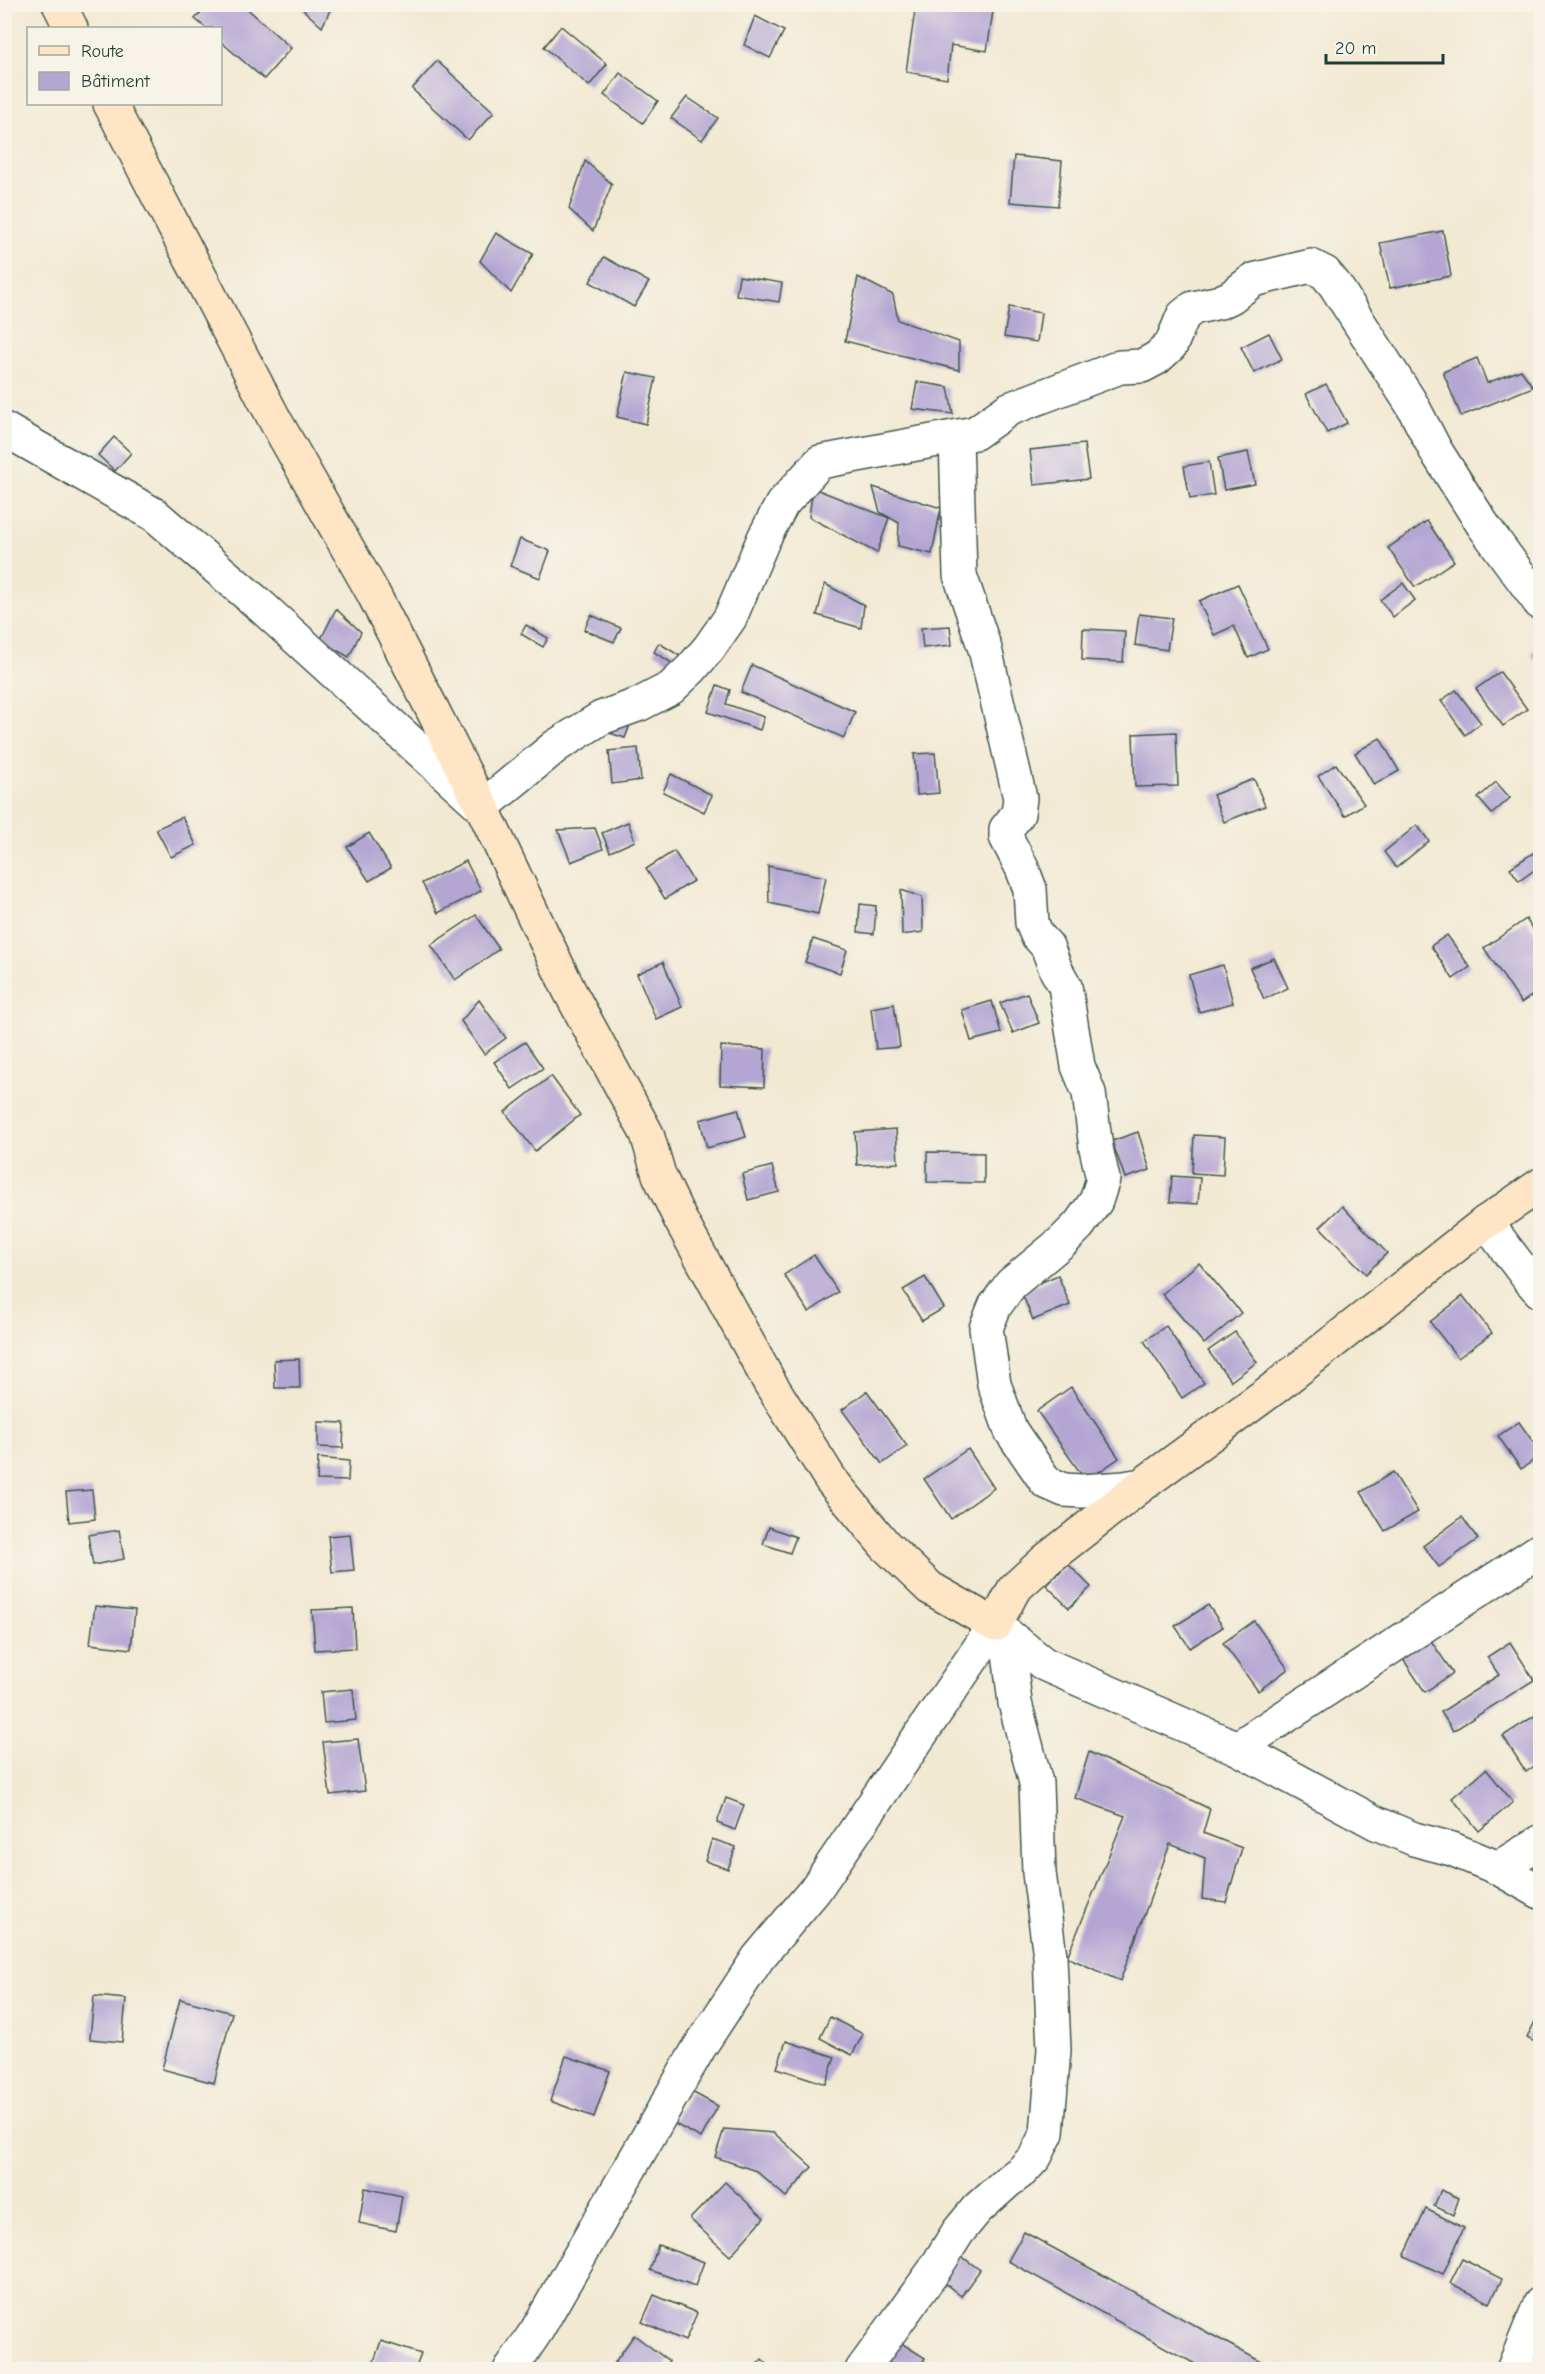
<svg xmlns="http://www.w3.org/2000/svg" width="1545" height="2374" font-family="'Comic Neue',sans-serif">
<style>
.building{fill:#b4a6d3}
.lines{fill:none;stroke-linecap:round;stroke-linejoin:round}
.street-casing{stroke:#3f574c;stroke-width:36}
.secondary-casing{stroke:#3f574c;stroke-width:36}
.street{stroke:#fff;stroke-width:33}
.secondary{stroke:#fde5c5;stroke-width:33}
</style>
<rect width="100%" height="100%" fill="#f7f3e8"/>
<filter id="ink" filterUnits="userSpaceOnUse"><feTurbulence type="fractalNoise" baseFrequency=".0167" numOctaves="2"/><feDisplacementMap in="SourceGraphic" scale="12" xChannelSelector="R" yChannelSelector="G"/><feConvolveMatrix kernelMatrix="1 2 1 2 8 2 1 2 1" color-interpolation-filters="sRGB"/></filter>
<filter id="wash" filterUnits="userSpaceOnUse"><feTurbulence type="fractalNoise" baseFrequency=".008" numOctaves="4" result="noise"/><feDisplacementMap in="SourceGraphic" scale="24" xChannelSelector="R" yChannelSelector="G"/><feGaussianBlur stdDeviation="1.35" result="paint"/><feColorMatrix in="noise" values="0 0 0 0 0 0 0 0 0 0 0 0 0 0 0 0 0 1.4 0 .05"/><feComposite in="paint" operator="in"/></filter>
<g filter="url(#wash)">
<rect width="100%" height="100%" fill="#f2e9d3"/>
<g id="blocks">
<!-- building -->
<g class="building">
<path d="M208,4H242L291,48L264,79L220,41V28H206L195,19Z"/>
<path d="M297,4H333L322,27Z"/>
<path d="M916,4H952L993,11L987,51L951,45L947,79L906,72Z"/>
<path d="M755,16L784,31L770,58L744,45Z"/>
<path d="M561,26L607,64L589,86L544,47Z"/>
<path d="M437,61L494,112L468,140L412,89Z"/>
<path d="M620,73L658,101L643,123L604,95Z"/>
<path d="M687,97L718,118L702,140L671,118Z"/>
<path d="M1014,156L1062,161L1058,206L1010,202Z"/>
<path d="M585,161L612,184L593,231L569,209Z"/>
<path d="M1443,231L1451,276L1390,288L1380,243Z"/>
<path d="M496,233L533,254L511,293L480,261Z"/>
<path d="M604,257L649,282L634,307L590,282Z"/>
<path d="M739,276L782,283L779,302L736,295Z"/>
<path d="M858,277L893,295L898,320L959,342V370L845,341Z"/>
<path d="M1009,307L1041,313L1037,342L1004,337Z"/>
<path d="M1269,333L1282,359L1254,373L1241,347Z"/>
<path d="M1477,358L1487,383L1521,370L1533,387L1461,416L1443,372Z"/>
<path d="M627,372L656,378L646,424L617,417Z"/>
<path d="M917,382L948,387L953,414L912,409Z"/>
<path d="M1326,384L1347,423L1327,433L1306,394Z"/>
<path d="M114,437L131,453L115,471L98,455Z"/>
<path d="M1084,444L1089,479L1034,485L1030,450Z"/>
<path d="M1248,452L1255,484L1224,490L1218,458Z"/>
<path d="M1209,462L1214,495L1190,499L1184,466Z"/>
<path d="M873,487L941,508L932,554L898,546L899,523L880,512Z"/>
<path d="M813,488L889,518L877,553L809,517Z"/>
<path d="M1427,521L1454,561L1415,587L1388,548Z"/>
<path d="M520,539L550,551L540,578L510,566Z"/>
<path d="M1403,583L1415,600L1393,617L1380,600Z"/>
<path d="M825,584L864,605L861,628L817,615Z"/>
<path d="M1238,584L1268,649L1248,658L1234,626L1214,635L1199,601Z"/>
<path d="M336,609L361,632L349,657L320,641Z"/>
<path d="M1139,614L1172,618L1167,650L1135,645Z"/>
<path d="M591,615L621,628L614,642L584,630Z"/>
<path d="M526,625L548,638L543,647L521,634Z"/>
<path d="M950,626L952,645L923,648L921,628Z"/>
<path d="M1083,629L1125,631L1123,662L1082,660Z"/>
<path d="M659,643L680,656L675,665L654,652Z"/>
<path d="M1540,646V665L1531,654Z"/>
<path d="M752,665L855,712L844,738L741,692Z"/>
<path d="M1500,672L1527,709L1503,726L1476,689Z"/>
<path d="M717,685L730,690L726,704L764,717L760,730L708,712Z"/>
<path d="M1456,690L1481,723L1465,735L1441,701Z"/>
<path d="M631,722L625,738L601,730Z"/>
<path d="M1176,732L1178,786L1135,787L1133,734Z"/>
<path d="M1380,738L1399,771L1374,785L1355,753Z"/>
<path d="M638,748L641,780L612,784L609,751Z"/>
<path d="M935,753L939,793L917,795L914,754Z"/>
<path d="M1336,764L1364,804L1345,816L1318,776Z"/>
<path d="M671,774L712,795L704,812L663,792Z"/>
<path d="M1254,779L1265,806L1224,822L1213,795Z"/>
<path d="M1496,782L1510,798L1492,814L1478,798Z"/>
<path d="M182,817L196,845L171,857L156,829Z"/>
<path d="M628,822L635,841L610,852L602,833Z"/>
<path d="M1417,825L1429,841L1396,868L1384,852Z"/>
<path d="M595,828L603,849L571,862L558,830Z"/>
<path d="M369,833L391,868L369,881L347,847Z"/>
<path d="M674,851L693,881L665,899L646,869Z"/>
<path d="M1533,853L1540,866L1519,881L1510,868Z"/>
<path d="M466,861L481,891L438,913L422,883Z"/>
<path d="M768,866L826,877L818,914L769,903Z"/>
<path d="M901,890L922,897L923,932L902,935Z"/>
<path d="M860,904L876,906L874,934L858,932Z"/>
<path d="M476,915L499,949L455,980L431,945Z"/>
<path d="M1526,919L1540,940V990L1521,1003L1484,948Z"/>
<path d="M1447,935L1470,967L1453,979L1431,946Z"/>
<path d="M813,939L847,950L840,973L805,962Z"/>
<path d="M1274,958L1288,988L1264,999L1250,968Z"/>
<path d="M663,962L682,1007L656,1019L637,974Z"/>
<path d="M1223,965L1233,1003L1199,1012L1189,975Z"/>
<path d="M1027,993L1039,1023L1013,1033L1000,1003Z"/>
<path d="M479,1000L506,1038L484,1054L461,1021Z"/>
<path d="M992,1001L1001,1033L971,1041L962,1010Z"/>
<path d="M894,1004L900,1047L876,1049L871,1008Z"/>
<path d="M525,1042L543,1068L512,1089L494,1062Z"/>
<path d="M721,1046L765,1049L764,1087L720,1085Z"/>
<path d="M551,1076L580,1115L535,1151L505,1112Z"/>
<path d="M738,1109L746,1137L707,1148L700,1120Z"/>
<path d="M896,1129L898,1163L857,1165L855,1132Z"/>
<path d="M1138,1132L1150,1170L1125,1178L1112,1141Z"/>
<path d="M1194,1135L1225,1137L1223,1175L1192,1173Z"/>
<path d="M927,1152L984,1153V1183L927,1182Z"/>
<path d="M772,1166L779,1192L748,1200L742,1174Z"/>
<path d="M1172,1176L1200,1178L1198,1204L1170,1202Z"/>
<path d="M1342,1206L1387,1253L1366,1274L1320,1227Z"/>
<path d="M814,1255L838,1292L809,1312L784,1275Z"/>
<path d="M1199,1263L1241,1313L1204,1344L1162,1294Z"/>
<path d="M1058,1275L1070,1305L1033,1320L1021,1291Z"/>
<path d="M925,1277L944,1308L922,1321L903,1290Z"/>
<path d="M1463,1296L1492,1333L1458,1358L1430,1322Z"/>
<path d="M1166,1326L1204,1383L1182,1398L1144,1341Z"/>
<path d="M1235,1332L1257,1362L1231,1381L1208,1351Z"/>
<path d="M299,1359L300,1388H275L274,1360Z"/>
<path d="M1071,1387L1119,1458L1086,1481L1037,1411Z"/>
<path d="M867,1391L907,1446L882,1464L842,1410Z"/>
<path d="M318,1422L344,1423L343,1448L318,1447Z"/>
<path d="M1519,1422L1540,1452V1456L1521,1469L1498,1436Z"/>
<path d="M968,1449L994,1488L951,1519L924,1479Z"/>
<path d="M318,1458L349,1461L348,1481L317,1480Z"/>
<path d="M1393,1472L1418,1512L1385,1531L1361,1492Z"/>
<path d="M92,1490L95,1519L69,1522L66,1492Z"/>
<path d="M1462,1517L1478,1539L1439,1567L1423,1546Z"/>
<path d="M769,1527L796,1537L790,1553L763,1544Z"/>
<path d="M119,1530L124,1559L93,1565L88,1535Z"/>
<path d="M350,1534L354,1570L332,1572L328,1536Z"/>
<path d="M1068,1564L1091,1587L1069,1608L1046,1585Z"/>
<path d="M1208,1605L1223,1627L1190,1648L1175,1626Z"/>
<path d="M95,1606L135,1610L131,1649L90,1644Z"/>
<path d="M353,1608L355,1648L315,1650L312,1610Z"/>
<path d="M1254,1621L1288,1669L1258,1691L1223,1643Z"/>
<path d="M1425,1632L1453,1673L1425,1692L1397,1650Z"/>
<path d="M1510,1642L1534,1680L1453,1731L1441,1712L1499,1675L1487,1657Z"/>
<path d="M353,1689L356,1720L324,1723L321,1692Z"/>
<path d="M1539,1713L1540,1716V1762L1526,1772L1503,1736Z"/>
<path d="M358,1739L365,1791L330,1795L323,1742Z"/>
<path d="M1089,1752L1210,1809L1203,1833L1242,1848L1226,1902L1202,1899L1205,1858L1170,1844L1120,1981L1067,1957L1125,1816L1075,1798Z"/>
<path d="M1486,1769L1513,1802L1479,1831L1452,1798Z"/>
<path d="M726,1798L744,1805L735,1830L717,1823Z"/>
<path d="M712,1839L736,1847L728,1869L705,1861Z"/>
<path d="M94,1996L126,1999L122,2042L90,2039Z"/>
<path d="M180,1999L232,2013L214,2083L162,2069Z"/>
<path d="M1540,2011V2045L1527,2038Z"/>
<path d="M830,2017L863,2034L852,2055L820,2038Z"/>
<path d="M786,2041L835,2057L826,2084L777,2068Z"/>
<path d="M566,2056L610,2071L594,2117L550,2101Z"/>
<path d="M690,2091L718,2106L701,2138L673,2123Z"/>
<path d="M724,2129L774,2133L812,2167L786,2197L756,2171L715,2157Z"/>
<path d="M725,2182L764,2218L730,2256L690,2219Z"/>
<path d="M365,2188L402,2196L396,2231L359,2223Z"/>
<path d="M1441,2190L1459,2198L1453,2215L1434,2206Z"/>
<path d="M1426,2209L1464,2228L1443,2274L1404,2256Z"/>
<path d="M1024,2232L1276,2370H1206L1008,2261Z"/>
<path d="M658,2245L704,2262L695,2286L650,2270Z"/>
<path d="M961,2256L980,2270L961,2296L942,2281Z"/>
<path d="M1462,2259L1502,2279L1490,2303L1450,2283Z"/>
<path d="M654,2295L697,2313L685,2341L642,2322Z"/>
<path d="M634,2335L669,2361L663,2370H626L615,2362Z"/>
<path d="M381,2341L421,2354L415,2370H371Z"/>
<path d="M898,2341L925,2358L918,2370H900L886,2361Z"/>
<path d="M762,2359L773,2370H752Z"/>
</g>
</g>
</g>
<g filter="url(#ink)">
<use href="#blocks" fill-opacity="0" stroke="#3f574c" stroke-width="1.5"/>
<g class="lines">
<defs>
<g id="street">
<path d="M4,429L155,515L262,607L482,807L556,746L601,718L640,704L671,688L691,669L709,648L730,618L764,538L782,504L820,462L975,433L1009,409L1120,367L1142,366L1157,358L1171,345L1183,316L1193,308L1220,302L1231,297L1253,280L1311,266L1325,273L1335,285L1411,403L1436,451L1483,525L1540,603"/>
<path d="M956,438L960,575L985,649L1020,798L1018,814L1006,829V837L1022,868L1030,889L1032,923L1037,935L1047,946L1056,970L1065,986L1078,1066L1089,1093L1096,1148L1103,1179L1096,1201L1079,1225L1063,1241L1011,1284L995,1306L986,1328L994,1384L1011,1431L1046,1482L1064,1490L1082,1491L1124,1488L1142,1485"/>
<path d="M1486,1222L1529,1279L1540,1291"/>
<path d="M1237,1748L1540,1550"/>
<path d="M1498,1868L1540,1842"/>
<path d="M510,2370L537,2330L699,2048L758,1958L815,1890L995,1625L1044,1664L1237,1748L1376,1823L1414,1839L1452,1849L1498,1868L1540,1892"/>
<path d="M862,2370L933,2272L958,2232L977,2209L1007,2182L1022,2171L1035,2157L1047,2133L1054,2050L1050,1956L1039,1873L1036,1783L1015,1703L1007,1635"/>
<path d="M1513,2370L1540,2304"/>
</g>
<g id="secondary">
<path d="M59,4L71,28"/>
<path d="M110,104L275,420L373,593L482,807L569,990L647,1134L659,1175L680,1219L770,1383L831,1480L885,1545L930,1588L995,1625L1014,1589L1046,1560L1142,1485L1273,1389L1486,1222L1540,1185"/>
</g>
</defs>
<!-- street casing -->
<use href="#street" class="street-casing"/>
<!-- secondary casing -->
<use href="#secondary" class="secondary-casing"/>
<!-- street -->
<use href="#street" class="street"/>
<!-- secondary -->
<use href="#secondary" class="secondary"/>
</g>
</g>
<!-- margin -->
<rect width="1545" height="2374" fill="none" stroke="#f7f3e8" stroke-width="24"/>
<!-- legend -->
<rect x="27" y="27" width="195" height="78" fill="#f7f3e8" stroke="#a1aaa0" stroke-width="1.5"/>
<rect x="39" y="46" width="30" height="9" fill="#fde5c5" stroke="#a1aaa0" stroke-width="1.5"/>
<text x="81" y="57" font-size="18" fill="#1f3d34">Route</text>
<rect x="39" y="72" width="30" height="18" fill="#b4a6d3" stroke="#a1aaa0" stroke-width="1.5"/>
<text x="81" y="87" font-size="18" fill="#1f3d34">Bâtiment</text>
<!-- scale -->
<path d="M1326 54v9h117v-9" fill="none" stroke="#1f3d34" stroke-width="3"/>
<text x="1335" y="54" font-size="18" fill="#1f3d34" stroke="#f7f3e8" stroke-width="4.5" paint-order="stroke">20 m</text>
</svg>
